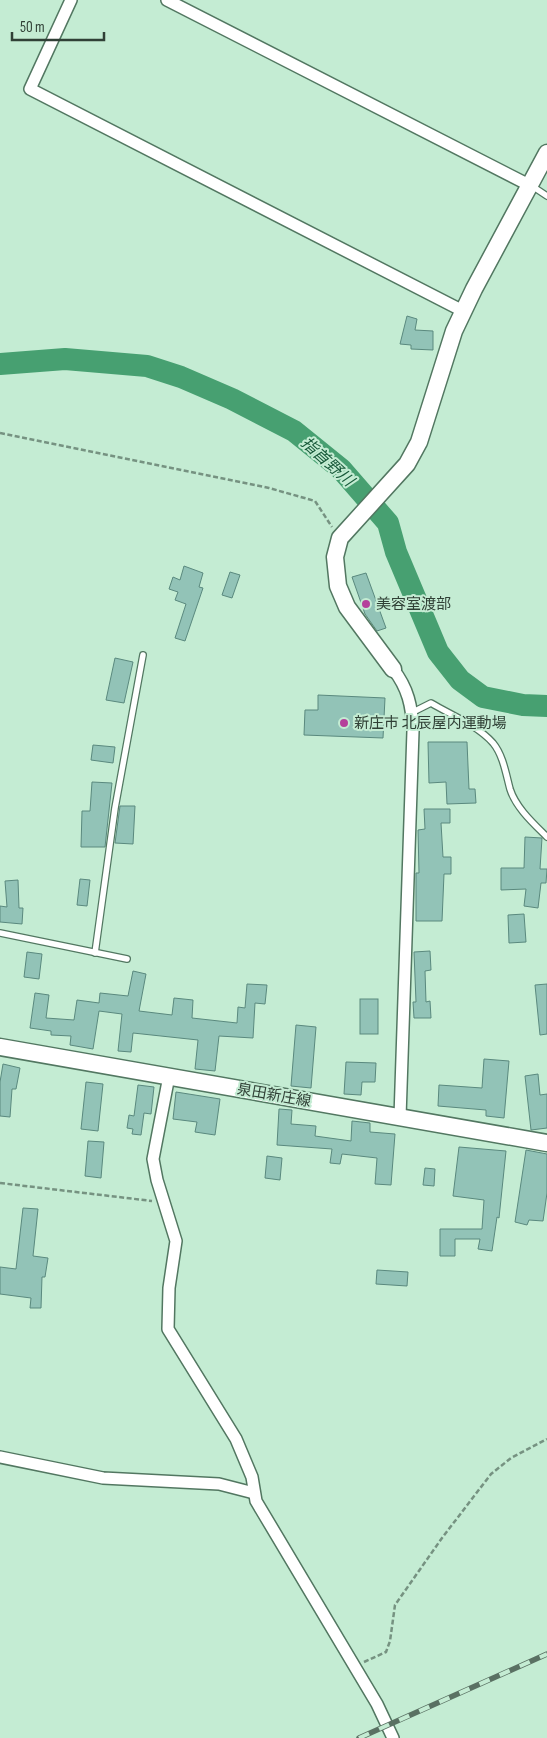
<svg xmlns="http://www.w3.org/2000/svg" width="547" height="1738" font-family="'Sofia Sans Condensed','Noto Sans JP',sans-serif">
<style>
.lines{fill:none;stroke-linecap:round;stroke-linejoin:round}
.river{stroke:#47a071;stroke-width:22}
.building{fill:#92c3b7;stroke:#5a897e}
.lane-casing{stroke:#527761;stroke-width:8}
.street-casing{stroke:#527761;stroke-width:14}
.secondary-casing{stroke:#527761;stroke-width:19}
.path{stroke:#769281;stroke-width:2.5;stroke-dasharray:5 2.5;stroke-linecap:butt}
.lane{stroke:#fff;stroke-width:5.5}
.street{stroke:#fff;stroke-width:11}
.secondary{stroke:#fff;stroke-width:16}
.rail-casing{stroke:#5a7163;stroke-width:5.5}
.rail{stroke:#c4ecd3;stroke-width:4;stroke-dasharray:11;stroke-linecap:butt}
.poi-dot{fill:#b5419b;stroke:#c4ecd3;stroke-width:2}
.labels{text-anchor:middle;stroke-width:4;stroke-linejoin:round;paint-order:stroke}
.poi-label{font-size:15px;fill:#304036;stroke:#c4ecd3;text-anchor:start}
.street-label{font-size:15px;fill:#304036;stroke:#c4ecd3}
.water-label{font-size:16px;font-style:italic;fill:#185a3a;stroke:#c4ecd3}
</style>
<rect width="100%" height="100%" fill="#c4ecd3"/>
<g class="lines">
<!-- river -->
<path class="river" d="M0,364L65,359L147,366L181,377L232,399L294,431L341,469L388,523L396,552L438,652L460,680L483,697L523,705L547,706"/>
</g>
<!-- building -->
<g class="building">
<path d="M407,316L417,319L415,330L433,331V350L411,349V345L400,344Z"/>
<path d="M184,566L203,573L199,587L203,588L185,641L175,638L186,604L175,600L178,592L169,589L173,577L180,580Z"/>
<path d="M230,572L240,575L232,598L222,595Z"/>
<path d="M366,573L386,628L377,631L365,614L352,577Z"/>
<path d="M115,658L133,662L124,703L106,700Z"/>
<path d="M318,695L385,698L383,738L304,735L305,710H318Z"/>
<path d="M428,742H467L469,789H475L476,803L447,804L446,782L429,783Z"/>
<path d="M93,745L115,747L113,763L91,760Z"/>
<path d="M92,782L112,783L105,847H81L82,811H90Z"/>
<path d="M120,806H135L133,844L115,843Z"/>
<path d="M424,809H450V823H441L443,857H451V874H444L442,921H416V873H419L418,830L425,829Z"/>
<path d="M525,837L542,838L540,869H547L546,883H541L538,908L524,906L526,889L501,890V868H524Z"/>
<path d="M80,879L90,880L87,906L77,905Z"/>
<path d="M18,880L19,908H23L22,924L0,922V906L7,907L5,881Z"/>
<path d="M524,914L526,942L509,943L508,915Z"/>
<path d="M430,951L431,970L425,971L426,1002L430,1001L431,1018H414L413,1002H416L414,952Z"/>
<path d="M27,952L42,954L39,979L24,977Z"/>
<path d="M133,971L146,974L139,1011L172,1015L174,998L193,1000L192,1018L237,1023L238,1007L245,1008L247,984L267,985L265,1004L255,1003L253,1038L219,1036L215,1071L195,1069L198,1040L133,1033L131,1052L118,1051L122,1014L99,1011L93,1049L70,1045L71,1036L51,1035V1031L30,1028L35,993L49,995L46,1018L74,1020L77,1000L99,1003L100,993L128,996Z"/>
<path d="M547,984V1034L540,1035L535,985Z"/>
<rect x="360" y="999" width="18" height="35"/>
<path d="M296,1025L316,1027L311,1088L291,1086Z"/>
<path d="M484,1059L509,1061L504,1118L486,1116V1110L438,1106L439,1085L482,1088Z"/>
<path d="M346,1062L376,1063L375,1082H362L361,1095L344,1094Z"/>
<path d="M3,1064L20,1068L16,1089H12L10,1117L0,1116V1082Z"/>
<path d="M538,1074L540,1095L547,1094V1128L531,1130L525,1076Z"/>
<path d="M86,1082L103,1084L98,1131L81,1129Z"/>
<path d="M138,1085L154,1087L151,1114L144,1113L141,1135L132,1134L133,1129L127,1128L129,1115L134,1116Z"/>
<path d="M176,1092L220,1099L215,1135L195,1132L197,1122L173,1119Z"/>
<path d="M279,1109L292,1110L291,1124L316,1126L315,1136L351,1141L352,1121L370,1123V1132L395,1134L391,1185L375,1184L377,1158L342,1154L340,1164L330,1163L332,1149L277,1145Z"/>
<path d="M88,1141L104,1142L101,1178L85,1176Z"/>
<path d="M459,1147L506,1151L499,1218L497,1217L492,1251L478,1249L480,1239H455V1256H440V1229H482L484,1200L453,1196Z"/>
<path d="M526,1150L547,1154V1193L543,1221L529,1220L527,1225L515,1222Z"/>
<path d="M267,1156L282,1158L280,1180L265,1178Z"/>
<path d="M425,1168L435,1169L434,1186L423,1185Z"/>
<path d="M23,1208L38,1209L33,1256L48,1258L45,1277H42L41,1308H30L31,1298L0,1294V1267L16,1269Z"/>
<path d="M377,1270L408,1272L407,1286L376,1284Z"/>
</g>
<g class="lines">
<defs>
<g id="lane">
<path d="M532,186L547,196"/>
<path d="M413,712L431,703C451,715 477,725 493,743C503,755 506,774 510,789C516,808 534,824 547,837"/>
<path d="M0,933L127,959"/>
<path d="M95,953L115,808L143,655"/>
</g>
<g id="street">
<path d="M71,0L30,89L463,311"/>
<path d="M167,0L529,185"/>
<path d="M393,669C408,688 412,706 413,731L400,1117"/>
<path d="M169,1076L153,1159L157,1180L176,1241L169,1288L168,1329L236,1439L252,1477L256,1501L377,1704L393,1738"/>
<path d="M0,1457L103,1478L219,1484L254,1493"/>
</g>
<g id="secondary">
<path d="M393,669L347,607L338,586L335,557L340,538L407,464L419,442L454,331L474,289L547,153"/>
<path d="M0,1047L547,1143"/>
</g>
</defs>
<!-- lane casing -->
<use href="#lane" class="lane-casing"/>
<!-- street casing -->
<use href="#street" class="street-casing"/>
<!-- secondary casing -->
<use href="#secondary" class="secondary-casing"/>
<!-- path -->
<g class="path">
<path d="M0,433L269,488L315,501L332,527"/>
<path d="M0,1183L152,1201"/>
<path d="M364,1662L386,1652L390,1641L395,1605L442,1538L491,1474L511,1458L547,1439"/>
</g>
<!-- lane -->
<use href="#lane" class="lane"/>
<!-- street -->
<use href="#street" class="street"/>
<!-- secondary -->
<use href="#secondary" class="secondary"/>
<defs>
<path id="rail" d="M359,1738L547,1654"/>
</defs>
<!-- rail casing -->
<use href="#rail" class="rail-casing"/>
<!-- rail -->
<use href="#rail" class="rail"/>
</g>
<!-- markers -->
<g class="poi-dot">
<circle cx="366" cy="604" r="5"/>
<circle cx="344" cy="723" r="5"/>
</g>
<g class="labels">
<!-- poi labels -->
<g class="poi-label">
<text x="376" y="609">美容室渡部</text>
<text x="354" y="728">新庄市 北辰屋内運動場</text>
</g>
<!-- street labels -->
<g class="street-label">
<text transform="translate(274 1095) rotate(10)" y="5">泉田新庄線</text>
</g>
<!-- water labels -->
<g class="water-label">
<text transform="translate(328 461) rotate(42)" y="6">指首野川</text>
</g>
</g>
<!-- scale -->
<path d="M12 32v8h92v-8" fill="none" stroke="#304036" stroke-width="2.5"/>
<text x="20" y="32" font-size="15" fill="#304036" stroke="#c4ecd3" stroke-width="4" paint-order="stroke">50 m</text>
</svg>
